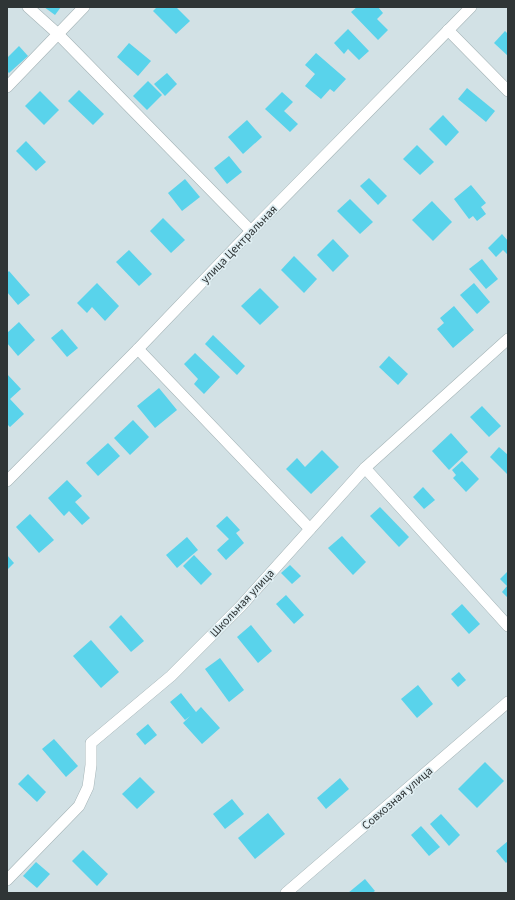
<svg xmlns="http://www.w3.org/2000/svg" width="515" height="900" font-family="'Source Sans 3',sans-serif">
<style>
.building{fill:#59d3eb}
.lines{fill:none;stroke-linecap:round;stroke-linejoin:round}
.minor-casing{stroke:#a5b4b7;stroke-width:12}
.minor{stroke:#fff;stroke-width:11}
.labels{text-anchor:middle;stroke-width:3.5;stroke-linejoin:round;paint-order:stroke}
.street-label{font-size:12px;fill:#2f3536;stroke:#dfeef2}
</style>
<rect width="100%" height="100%" fill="#d2e1e5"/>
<!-- building -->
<g class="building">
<path d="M44,7H61L55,15Z"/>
<path d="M157,7H176L190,21L176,34L153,11Z"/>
<path d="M357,7H378L383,13L377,19L388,30L378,40L351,12Z"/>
<path d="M348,29L369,51L359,60L348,49L344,54L334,43Z"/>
<path d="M505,31L508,34V56L494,43Z"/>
<path d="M129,43L151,61L138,76L117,57Z"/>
<path d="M19,46L28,56L9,73L7,71V58Z"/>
<path d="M316,53L346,79L334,92L330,89L321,99L305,86L315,74L305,65Z"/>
<path d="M167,73L177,84L165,96L154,84Z"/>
<path d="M148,81L162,95L147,110L133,96Z"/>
<path d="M467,88L495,111L486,122L458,99Z"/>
<path d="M79,90L104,114L93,125L68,101Z"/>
<path d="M40,91L59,110L44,125L25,106Z"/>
<path d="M282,92L293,102L284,111L298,124L290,132L265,109Z"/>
<path d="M443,115L459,132L446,146L429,129Z"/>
<path d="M247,120L262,137L243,154L228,137Z"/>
<path d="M26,141L46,162L36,171L16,151Z"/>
<path d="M417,145L434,162L420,175L403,159Z"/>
<path d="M229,156L242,172L227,184L214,168Z"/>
<path d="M369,178L387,196L378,205L360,186Z"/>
<path d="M185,179L200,197L182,211L168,193Z"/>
<path d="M471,185L486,203L481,207L486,214L477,221L473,216L469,219L454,199Z"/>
<path d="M350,199L373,222L360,234L337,211Z"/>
<path d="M432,201L452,222L433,241L412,220Z"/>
<path d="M163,218L185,240L171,253L150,231Z"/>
<path d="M502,234L508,241V255L503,250L496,257L488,248Z"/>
<path d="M333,239L349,256L333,272L317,255Z"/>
<path d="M129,250L152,274L139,286L116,262Z"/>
<path d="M294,256L317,279L304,293L281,270Z"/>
<path d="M482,259L498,279L486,289L469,269Z"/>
<path d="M9,271L30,295L18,305L7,292V273Z"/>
<path d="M97,283L119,306L105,321L92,307L87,313L77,303Z"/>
<path d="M474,283L490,302L477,314L460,295Z"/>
<path d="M260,288L279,307L260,325L241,306Z"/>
<path d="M454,306L474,330L453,348L437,329L444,323L440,318Z"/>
<path d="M19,322L35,340L18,356L7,343V333Z"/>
<path d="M62,329L78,348L67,357L51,338Z"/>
<path d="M213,335L245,366L237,375L205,344Z"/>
<path d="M195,353L220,377L204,394L194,384L198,379L184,364Z"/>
<path d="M389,356L408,374L398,385L379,367Z"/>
<path d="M7,374L21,389L10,399L24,414L10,427L7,424Z"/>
<path d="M159,388L177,410L155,428L137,406Z"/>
<path d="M482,406L501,426L489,437L470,417Z"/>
<path d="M133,420L149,437L130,455L114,438Z"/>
<path d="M451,433L468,452L449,470L432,451Z"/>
<path d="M108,443L120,456L98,476L86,463Z"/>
<path d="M499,447L508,455L507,474L490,457Z"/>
<path d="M322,450L339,467L311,494L286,469L297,458L305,467Z"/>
<path d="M462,461L479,479L466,492L453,478L456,475L452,470Z"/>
<path d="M67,480L82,496L75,502L90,518L82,525L69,511L64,516L48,498Z"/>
<path d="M423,487L435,500L424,509L413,497Z"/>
<path d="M380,507L409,537L399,547L370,516Z"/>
<path d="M30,514L54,540L39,553L16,527Z"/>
<path d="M227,516L240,530L236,533L244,543L226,560L217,550L229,539L216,526Z"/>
<path d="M342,536L366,562L353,575L328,548Z"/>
<path d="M187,537L198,550L177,568L166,555Z"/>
<path d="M7,555L14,563L7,570Z"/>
<path d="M194,555L212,574L201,585L183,566Z"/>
<path d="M290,565L301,576L292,584L281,573Z"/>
<path d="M508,571V598L502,592L507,586L500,579Z"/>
<path d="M286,595L304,615L294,624L276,604Z"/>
<path d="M462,604L480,624L469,634L451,614Z"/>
<path d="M121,615L144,641L131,652L109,627Z"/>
<path d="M251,625L272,651L258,663L237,637Z"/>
<path d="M91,640L119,672L101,688L73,656Z"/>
<path d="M220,658L244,690L229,702L205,669Z"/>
<path d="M459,672L466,680L458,687L451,679Z"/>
<path d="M418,685L433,704L417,718L401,699Z"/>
<path d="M181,693L196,712L201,707L220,728L202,744L183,723L190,716L185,720L170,702Z"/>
<path d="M148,724L157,735L145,745L136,734Z"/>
<path d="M54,739L78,766L66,777L42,749Z"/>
<path d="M485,762L504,781L477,808L458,789Z"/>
<path d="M28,774L46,792L37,802L18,784Z"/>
<path d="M140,777L155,792L137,809L122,794Z"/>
<path d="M340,778L349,789L326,809L317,798Z"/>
<path d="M232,799L244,814L225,829L213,814Z"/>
<path d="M268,813L285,834L255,859L238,838Z"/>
<path d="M441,814L460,835L449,846L430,824Z"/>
<path d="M421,826L440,847L429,856L411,835Z"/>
<path d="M508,841V861L506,863L496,851Z"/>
<path d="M83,850L108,874L97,886L72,861Z"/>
<path d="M36,862L50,874L37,888L23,876Z"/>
<path d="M365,879L375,891L372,893H348Z"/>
</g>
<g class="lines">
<defs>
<g id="minor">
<path d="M28,7L58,34L251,231"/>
<path d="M448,30L508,91"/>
<path d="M7,87L84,7"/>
<path d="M138,349L310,529"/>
<path d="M365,468L508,626"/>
<path d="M7,481L138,349L251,231L471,7"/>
<path d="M7,880L79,806L88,787L91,765V743L171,676L241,606L365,468L508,339"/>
<path d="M286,893L508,702"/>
</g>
</defs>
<!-- minor casing -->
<use href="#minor" class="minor-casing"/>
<!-- minor -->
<use href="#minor" class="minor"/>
</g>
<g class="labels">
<!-- street labels -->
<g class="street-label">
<text transform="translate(239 244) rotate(-46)" y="4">улица Центральная</text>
<text transform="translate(242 603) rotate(-47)" y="4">Школьная улица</text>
<text transform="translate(397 798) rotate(-41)" y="4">Совхозная улица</text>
</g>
</g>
<!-- border -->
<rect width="515" height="900" fill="none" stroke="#2f3536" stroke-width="16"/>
</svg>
